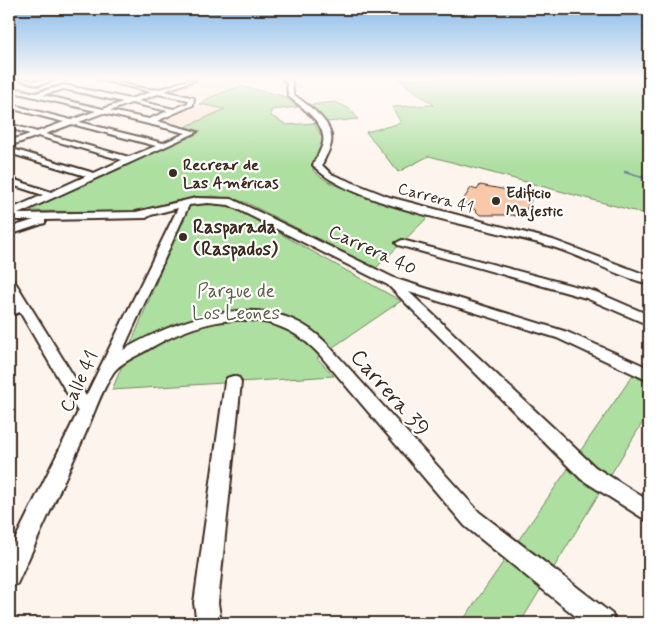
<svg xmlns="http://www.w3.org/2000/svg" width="658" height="632" font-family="Mynerve,sans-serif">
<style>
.built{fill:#fce7d9}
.green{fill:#addfa0;stroke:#74845f}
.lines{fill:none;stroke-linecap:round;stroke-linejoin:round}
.stream{stroke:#70869b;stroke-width:2.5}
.building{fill:#f9c8a9;stroke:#3b2a1e}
.minor-casing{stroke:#3b2a1e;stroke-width:4}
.minor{fill:#fff;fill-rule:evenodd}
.poi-dot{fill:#3b2a1e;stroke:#fff;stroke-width:2}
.labels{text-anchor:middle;stroke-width:4.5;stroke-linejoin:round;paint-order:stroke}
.far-poi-label{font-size:16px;font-weight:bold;fill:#3b2a1e;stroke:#fff;text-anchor:start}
.far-street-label{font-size:16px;fill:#3b2a1e;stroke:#fff}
.poi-label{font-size:19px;font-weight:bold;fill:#3b2a1e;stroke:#fff;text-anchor:start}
.street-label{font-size:19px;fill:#3b2a1e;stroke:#fff}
.park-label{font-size:19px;fill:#5d6045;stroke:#fff}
.near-street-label{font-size:22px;fill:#3b2a1e;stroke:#fff}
</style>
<rect width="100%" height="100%" fill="#fef4ee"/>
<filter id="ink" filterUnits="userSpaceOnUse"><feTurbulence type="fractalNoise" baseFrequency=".02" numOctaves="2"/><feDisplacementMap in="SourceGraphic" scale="10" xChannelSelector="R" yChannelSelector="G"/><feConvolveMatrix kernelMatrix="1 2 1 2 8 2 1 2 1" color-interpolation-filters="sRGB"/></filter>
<g filter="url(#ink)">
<!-- built -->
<g class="built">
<path d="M201,79H257L209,98L170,90Z"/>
<path d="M199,104L226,109L185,127L158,121Z"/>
</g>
<!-- green -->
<g class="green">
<path d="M398,79H649V215L429,156L398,172L366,132L401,123L392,107L434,105Z"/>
<path d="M240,86L283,96L298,107L271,110V116L287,125L314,123L323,139L313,170C330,191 403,208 430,215L376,268L245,202L213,196L174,201L137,212L26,211L201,131L185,127L225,109L199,104L209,98Z"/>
<path d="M335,102L350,109L358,119L327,122L310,105Z"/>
<path d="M211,202L229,205L401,301L317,358L334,376L112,390L188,205Z"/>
<path d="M633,375L649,384V412L520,623H461Z"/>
</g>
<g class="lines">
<!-- stream -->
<path class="stream" d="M625,172L649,179"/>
</g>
<!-- building -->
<path class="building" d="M480,185L523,193L521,198L531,200L522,217L512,215H480L474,209L468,207V205L461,203L471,188L477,190Z"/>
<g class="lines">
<defs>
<g id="minor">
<path d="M18,79L39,81L56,79L39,85Z"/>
<path d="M97,79C115,79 145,92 159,89C172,87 183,79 197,79L165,91L194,98L193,105L157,121L197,132L18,214L136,212L196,198L232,199L396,279L567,332L649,368V381L557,338L409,292L595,467L649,501V522L581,479L388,285L229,205L208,203L189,205L123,350C183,316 271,285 327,344L479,512L612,614L615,623H584L465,526L320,355C272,301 202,317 147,350C137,356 119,363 113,373C100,393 93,417 83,439C61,487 39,536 17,584L9,587V552L78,412L20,312L9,316V307L15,304L9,292V278L15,282L86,396L178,208L151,215L146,218L45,220V223L9,235V228L34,220H9V210L43,195L9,184V178L51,192L86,176L9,153V148L94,173L122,160L38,136L9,146V141L30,134L9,128V124L37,132L64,122L9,108V104L71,120L96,111L9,91V87L36,93L64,85L130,99L151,92ZM64,89L123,102L103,109L43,95ZM158,94L189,100L188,103L174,109L138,101ZM131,103L168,111L149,119L110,111ZM103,113L186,133L163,143L79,122ZM72,124L156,146L129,157L45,134Z"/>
<path d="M282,79L292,81L293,94C307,105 335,122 331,143C330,150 325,157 322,165L331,174L389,197L553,240L649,276V284C619,277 587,258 556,248C501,230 346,206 313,165C316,158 321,151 323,143C327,123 301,107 288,96L287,83Z"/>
<path d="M402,240L596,292L649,315V325L586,298L398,245L396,243Z"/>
<path d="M233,376L239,378L241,382L218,603L221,623H197L194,603L225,382L227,378Z"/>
</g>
</defs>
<!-- minor casing -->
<use href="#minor" class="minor-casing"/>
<!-- minor -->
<use href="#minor" class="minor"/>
</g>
</g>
<!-- sky -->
<linearGradient id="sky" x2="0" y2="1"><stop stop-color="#86baeb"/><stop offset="0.47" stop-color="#fffaf7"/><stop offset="1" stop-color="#fffaf7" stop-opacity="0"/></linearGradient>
<rect width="658" height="167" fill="url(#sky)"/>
<!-- markers -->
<g class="poi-dot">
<circle cx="173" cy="173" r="5"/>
<circle cx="496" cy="201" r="5"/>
<circle cx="183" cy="237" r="5"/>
</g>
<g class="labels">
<!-- far-poi labels -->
<g class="far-poi-label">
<text x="183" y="170">Recrear de<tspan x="183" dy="18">Las Américas</tspan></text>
<text x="506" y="198">Edificio<tspan x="506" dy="18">Majestic</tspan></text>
</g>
<!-- far-street labels -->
<g class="far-street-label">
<text transform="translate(436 197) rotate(15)" y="6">Carrera 41</text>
</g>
<!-- poi labels -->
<g class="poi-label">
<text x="193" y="233">Rasparada<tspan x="193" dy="22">(Raspados)</tspan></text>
</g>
<!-- street labels -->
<g class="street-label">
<text transform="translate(373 249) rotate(25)" y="7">Carrera 40</text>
<text transform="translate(78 381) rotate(-65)" y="7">Calle 41</text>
</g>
<!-- park labels -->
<g class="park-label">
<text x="236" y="297">Parque de<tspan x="236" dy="22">Los Leones</tspan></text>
</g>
<!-- near-street labels -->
<g class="near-street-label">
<text transform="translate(391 392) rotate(49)" y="8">Carrera 39</text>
</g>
</g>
<!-- margin -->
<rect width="658" height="632" fill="none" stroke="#fff" stroke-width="30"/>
<rect x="15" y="15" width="628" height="602" fill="none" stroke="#3b2a1e" stroke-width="2" filter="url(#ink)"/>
</svg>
